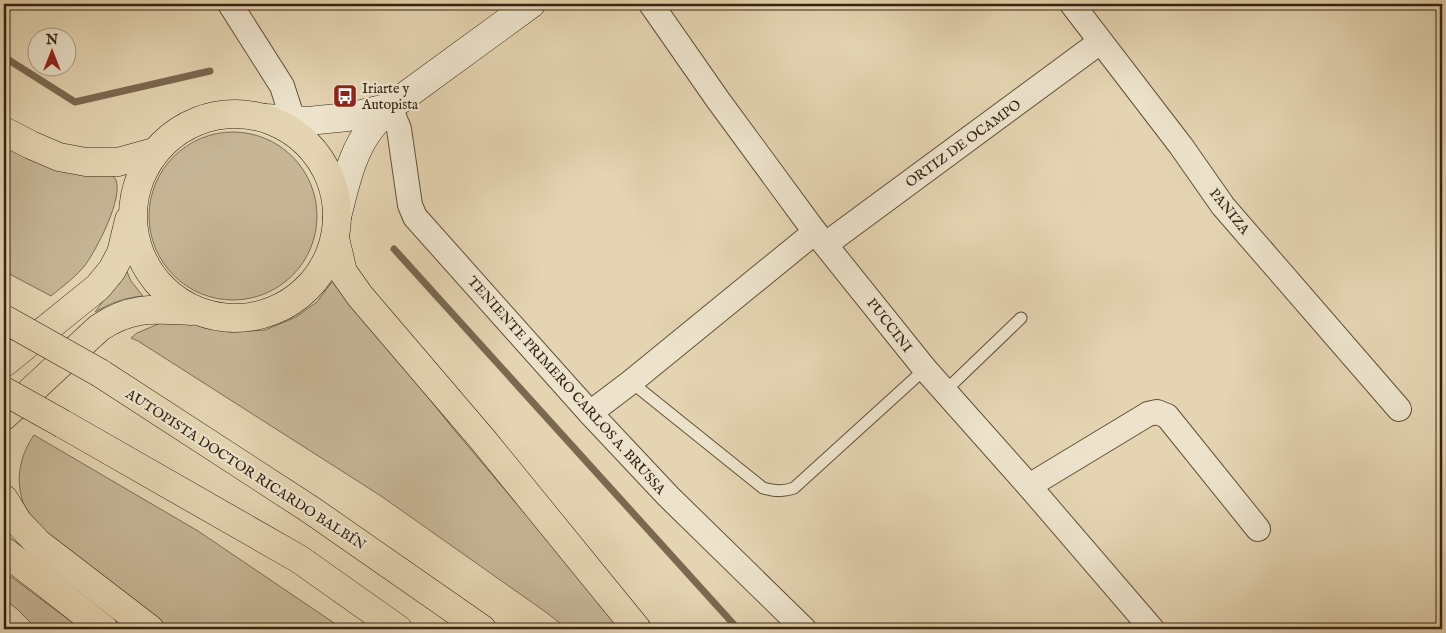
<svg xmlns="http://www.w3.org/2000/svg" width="1446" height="633" font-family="'IM FELL English',serif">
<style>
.grass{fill:#c6b696;stroke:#7d6c54}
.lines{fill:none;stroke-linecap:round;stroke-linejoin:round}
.stream{stroke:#7a6851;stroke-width:7}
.lane-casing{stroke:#604e3a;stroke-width:13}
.street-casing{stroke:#604e3a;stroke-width:26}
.secondary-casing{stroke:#342213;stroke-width:29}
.primary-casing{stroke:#342213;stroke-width:29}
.highway-casing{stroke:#342213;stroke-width:29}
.lane{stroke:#ede3cc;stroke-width:11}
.street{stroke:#ede3cc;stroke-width:24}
.secondary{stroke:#ede3cc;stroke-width:28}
.primary{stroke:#e4d4b1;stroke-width:28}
.highway{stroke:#e4d4b1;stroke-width:28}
.highway-bridge-casing{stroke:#342213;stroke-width:29;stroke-linecap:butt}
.highway-bridge{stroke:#e4d4b1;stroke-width:28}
.labels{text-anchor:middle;stroke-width:4.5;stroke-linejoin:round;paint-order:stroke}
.poi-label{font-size:14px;fill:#342213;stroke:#ede3cc;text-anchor:start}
.street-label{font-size:14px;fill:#342213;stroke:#ede3cc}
</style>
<rect width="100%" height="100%" fill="#e4d4b1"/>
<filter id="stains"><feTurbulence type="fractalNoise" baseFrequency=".004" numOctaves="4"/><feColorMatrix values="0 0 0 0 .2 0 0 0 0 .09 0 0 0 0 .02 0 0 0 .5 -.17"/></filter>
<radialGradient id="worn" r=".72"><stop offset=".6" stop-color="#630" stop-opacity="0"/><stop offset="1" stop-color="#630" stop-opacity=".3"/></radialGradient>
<!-- grass -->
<g class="grass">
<circle cx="233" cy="216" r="84"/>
<path d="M4,146L32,160L111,174C113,176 115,178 116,180C123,199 97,248 86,264C77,276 63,286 51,296L4,271Z"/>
<path d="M125,267L131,281L143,296C124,298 111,303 95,312L121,277Z"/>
<path d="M334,279L455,431L623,629H567L547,613L381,496L138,341L131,338L137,333L163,322H183L205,325L230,332L265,330L296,317L317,302Z"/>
<path d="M34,435L198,531L343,629H170L57,541C44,530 24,513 21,495C16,474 22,452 34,435Z"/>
<path d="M4,573L13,578L81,629H37L17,609L4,599Z"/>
</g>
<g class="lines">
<!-- stream -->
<g class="stream">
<path d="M4,57L75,102L210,71"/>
<path d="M394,249L738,629"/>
</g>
<defs>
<g id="lane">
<path d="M631,382L763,488C775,491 783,492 794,488L925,369"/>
<path d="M944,392L1021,318"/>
</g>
<g id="street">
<path d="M230,4L282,86L293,120"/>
<path d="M651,4L718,100L815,232L925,369L1029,486L1152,629"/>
<path d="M1072,4L1181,146L1223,206L1399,409"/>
<path d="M390,107L399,129L410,205L415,217L590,413L668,496L804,629"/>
<path d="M826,244L1100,42"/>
<path d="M590,413L631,382L815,232"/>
<path d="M1029,486L1148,414L1157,412L1167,416L1258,529"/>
</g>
<g id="secondary">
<path d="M265,118L308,121L348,117L390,107"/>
<path d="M337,217C345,186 352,149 374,124C379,118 385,113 390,107L531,4"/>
</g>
<g id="primary">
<circle cx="235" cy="216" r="102"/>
<path d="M4,363L98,287L112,270L121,253L129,220"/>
<path d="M4,416L99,328C131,306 155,309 191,311"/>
<path d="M4,499L18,522L38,543L150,629"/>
<path d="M4,551L104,629"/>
</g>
<g id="highway">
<path d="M4,131L31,145L59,157L86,162H118L154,152"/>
<path d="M335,238L343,272L360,296L483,440L637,629"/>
<path d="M100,373L311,510L482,629"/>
<path d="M63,424L299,559L398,629"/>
</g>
</defs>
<!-- lane casing -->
<use href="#lane" class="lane-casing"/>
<!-- street casing -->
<use href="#street" class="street-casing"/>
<!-- secondary casing -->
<use href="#secondary" class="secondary-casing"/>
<!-- primary casing -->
<use href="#primary" class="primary-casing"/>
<!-- highway casing -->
<use href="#highway" class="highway-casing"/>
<!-- lane -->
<use href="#lane" class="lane"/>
<!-- street -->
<use href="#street" class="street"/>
<!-- secondary -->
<use href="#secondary" class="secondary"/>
<!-- primary -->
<use href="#primary" class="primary"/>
<!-- highway -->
<use href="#highway" class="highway"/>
<defs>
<g id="highway-bridge">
<path d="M4,319L100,373"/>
<path d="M4,391L63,424"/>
</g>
</defs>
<!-- highway-bridge casing -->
<use href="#highway-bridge" class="highway-bridge-casing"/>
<!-- highway-bridge -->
<use href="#highway-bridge" class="highway-bridge"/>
</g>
<!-- icons -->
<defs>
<symbol id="bus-square" viewBox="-11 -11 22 22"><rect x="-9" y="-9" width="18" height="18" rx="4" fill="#8f2418" stroke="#ede3cc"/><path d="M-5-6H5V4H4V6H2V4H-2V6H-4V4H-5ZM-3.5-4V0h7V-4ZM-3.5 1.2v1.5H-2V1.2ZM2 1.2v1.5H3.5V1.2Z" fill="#fff"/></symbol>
</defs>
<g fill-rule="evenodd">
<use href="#bus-square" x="331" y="82" width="28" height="28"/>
</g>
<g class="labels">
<!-- poi labels -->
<g class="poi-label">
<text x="362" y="93">Iriarte y<tspan x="362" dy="16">Autopista</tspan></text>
</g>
<!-- street labels -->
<g class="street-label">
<text transform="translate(963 143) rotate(-36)" y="5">ORTIZ DE OCAMPO</text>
<text transform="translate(1230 211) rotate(51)" y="5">PANIZA</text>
<text transform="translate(890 325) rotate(52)" y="5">PUCCINI</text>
<text transform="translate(567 385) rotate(48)" y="5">TENIENTE PRIMERO CARLOS A. BRUSSA</text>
<text transform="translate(246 469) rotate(33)" y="5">AUTOPISTA DOCTOR RICARDO BALBÍN</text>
</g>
</g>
<!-- margin -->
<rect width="1446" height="633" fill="none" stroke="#e4d4b1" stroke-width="20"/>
<rect x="5" y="5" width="1436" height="623" fill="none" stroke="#342213" stroke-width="2.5"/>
<rect x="10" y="10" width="1426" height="613" fill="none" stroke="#342213"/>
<!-- north arrow -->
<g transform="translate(52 52)"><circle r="24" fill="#ede3cc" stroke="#a39682"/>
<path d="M0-4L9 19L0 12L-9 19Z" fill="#8f2418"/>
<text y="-8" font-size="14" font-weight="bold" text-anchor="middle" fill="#342213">N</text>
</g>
<rect width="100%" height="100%" filter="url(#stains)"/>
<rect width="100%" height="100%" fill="url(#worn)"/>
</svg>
